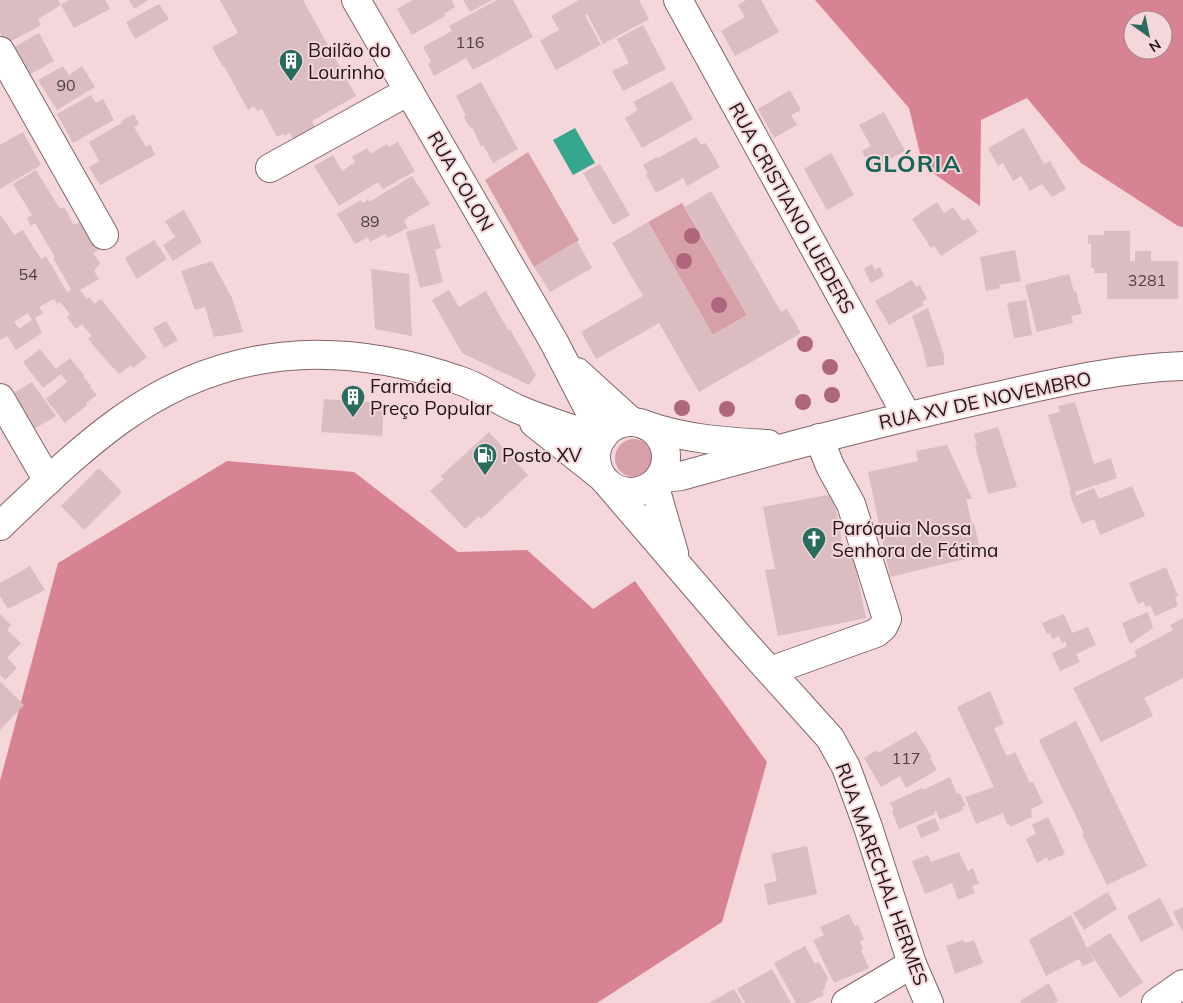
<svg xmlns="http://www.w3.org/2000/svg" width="1183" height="1003" font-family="Mulish,sans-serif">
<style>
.green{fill:#d7a0a9}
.forest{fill:#d88394;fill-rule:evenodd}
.water{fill:#36a68e}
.building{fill:#dabcc1;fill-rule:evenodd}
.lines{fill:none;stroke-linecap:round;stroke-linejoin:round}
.minor-casing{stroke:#81666a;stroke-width:30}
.major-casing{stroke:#81666a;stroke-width:30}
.minor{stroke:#fff;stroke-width:28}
.major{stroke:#fff;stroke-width:28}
.tree{fill:#ae667d}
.labels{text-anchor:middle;stroke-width:4;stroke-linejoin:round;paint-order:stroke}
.number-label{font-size:16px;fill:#4e3f42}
.poi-label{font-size:19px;fill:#1f1517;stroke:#f5d6da;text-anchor:start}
.street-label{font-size:19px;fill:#1f1517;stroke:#f5d6da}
.district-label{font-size:24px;font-weight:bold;letter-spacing:1px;fill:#136656;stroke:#f5d6da}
</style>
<rect width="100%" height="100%" fill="#f5d6da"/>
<!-- green -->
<g class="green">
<path d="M528,152L579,240L534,267L485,180Z"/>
<path d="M682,203L747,315L713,335L648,222Z"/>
<circle cx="634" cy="458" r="19"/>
</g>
<!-- forest -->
<g class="forest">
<path d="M815,0H1183V227L1178,226L1081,163L1027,98L981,120L980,206L923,166L909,108ZM1133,20H1163V50H1133Z"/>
<path d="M227,461L354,472L458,552L527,550L593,609L635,581L767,762L722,922L597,1003H0V781L58,563Z"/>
</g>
<!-- water -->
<path class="water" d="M575,128L595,163L573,175L553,140Z"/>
<!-- building -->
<g class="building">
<path d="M0,0H58L61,5L38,19L41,25L6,44L0,33Z"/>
<path d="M69,0H105L110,9L74,28L61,5Z"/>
<path d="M129,0H148L134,9Z"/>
<path d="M220,0H303L356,96L312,121L316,129L295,142L290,133L284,136L283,134L277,137L262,109L257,111L254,106L248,110L224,66L223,67L212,47L238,33Z"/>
<path d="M413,0H452L455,7L444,14L445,16L412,35L397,9Z"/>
<path d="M463,0H492L470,12Z"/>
<path d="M497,0H513L533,37L473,70L466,58L434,76L428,64L431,62L423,47L452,31L449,26Z"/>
<path d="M579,0H639L649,19L603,44L587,14L585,16L601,45L556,70L540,41L559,30L551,16Z"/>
<path d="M746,0H761L779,32L735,56L721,31L745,17L738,5Z"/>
<path d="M159,4L169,19L135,39L126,22Z"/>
<path d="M643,25L666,69L623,91L612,71L629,63L617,39Z"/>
<path d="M39,33L54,61L29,75L14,47Z"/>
<path d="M63,66L69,75L82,66L95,87L57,110L38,80Z"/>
<path d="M672,81L693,119L642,148L625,118L638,110L633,102Z"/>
<path d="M481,82L518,149L493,163L483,145L481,146L472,127L470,128L464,117L466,116L456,96Z"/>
<path d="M790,90L801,110L791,115L797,125L774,138L758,109Z"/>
<path d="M91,95L96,103L103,99L114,120L73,143L57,114Z"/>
<path d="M884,112L905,151L871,169L862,151L871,146L859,125Z"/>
<path d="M134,114L139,124L134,127L146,147L150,144L155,155L100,185L89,167L99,161L89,142L123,122L121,121Z"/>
<path d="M1024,128L1044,164L1050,161L1066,189L1052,197L1042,184L1030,191L1021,176L1013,181L1003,163L998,166L988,148Z"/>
<path d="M23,132L41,165L0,189V145Z"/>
<path d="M696,137L701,145L706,143L720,167L687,186L683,178L656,193L646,175L648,174L643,165L657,157L658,158Z"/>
<path d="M398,142L415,171L383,189L378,182L339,206L314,166L333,155L342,171L355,162L352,157L367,148L371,154L387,144L389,147Z"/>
<path d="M831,153L854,195L827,210L804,169Z"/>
<path d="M600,164L630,215L613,225L583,173Z"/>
<path d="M36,170L60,209L64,207L74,225L84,220L100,249L93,253L100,263L94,271L99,279L80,290L87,299L89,297L95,304L101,299L147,357L133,368L131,365L119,374L97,350L88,338L92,336L82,324L76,329L67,317L70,314L60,302L57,304L54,299L39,307L43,313L35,318L42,333L16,350L7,336L0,340V216L1,215L14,235L23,230L41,259L46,256L67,292L71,289L53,258L55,257L35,223L31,226L27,218L32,215L13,184ZM28,313L32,320L19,329L14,322Z"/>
<path d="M412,176L430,204L405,219L406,220L404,221L408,228L387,238L385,234L370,242L368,237L355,244L337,214L361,200L363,203L368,199L369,202Z"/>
<path d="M711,191L781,312L787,309L801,333L699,392L659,323L596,359L581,332L643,296L612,243L648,222L713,335L747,315L685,207Z"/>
<path d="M937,202L944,213L953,207L963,221L968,218L978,232L941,256L934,246L931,248L912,219Z"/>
<path d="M184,210L202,242L173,261L163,245L175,237L165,221Z"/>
<path d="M434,224L441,248L435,250L443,282L420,288L406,232Z"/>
<path d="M1104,231H1130V261H1135V251H1151V261H1178V299H1107V273H1094V268H1091V243L1088,244V235H1104Z"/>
<path d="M154,240L167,259L137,279L125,258Z"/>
<path d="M577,241L592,268L550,292L534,267Z"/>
<path d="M1015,250L1021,281L999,285L1000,288L986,291L980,257Z"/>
<path d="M212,261L232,298L243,332L214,337L205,307L195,310L181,271Z"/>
<path d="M872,264L875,270L880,267L884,276L871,283L864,269Z"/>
<path d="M371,269L409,274L412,336L375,329Z"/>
<path d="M1069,274L1074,292L1076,291L1082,314L1071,316L1073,323L1037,332L1025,285Z"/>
<path d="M912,280L916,287L920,285L927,299L922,302L924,305L889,325L875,301Z"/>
<path d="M449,290L459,307L486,291L508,330L510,329L536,375L529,385L462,353L432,300Z"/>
<path d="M1026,300L1032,335L1014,338L1007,303Z"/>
<path d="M928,308L940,343L944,355V365L927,367L922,345L912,316Z"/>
<path d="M166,321L178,340L164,348L153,328Z"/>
<path d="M40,349L56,369L70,358L84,375L83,376L91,386L90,387L97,395L86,403L87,405L65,423L46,399L67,382L61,374L43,388L23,362Z"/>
<path d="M32,382L56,416L32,430L12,394Z"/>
<path d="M324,399L384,403L382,436L321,432Z"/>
<path d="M1075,402L1094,464L1111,458L1117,478L1075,492L1076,496L1071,498L1069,491H1071L1048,415L1060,412L1058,406Z"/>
<path d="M998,427L1017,487L988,494L975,445H977L974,434Z"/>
<path d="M489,432L528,475L481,519L479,516L465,529L430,491L444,479L441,476Z"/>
<path d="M947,445L972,499H966L972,524L974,523L981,555L890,577L868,472L918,461L916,451Z"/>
<path d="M99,468L122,492L84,530L61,506Z"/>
<path d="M1132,486L1145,516L1100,535L1094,519L1082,524L1071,498L1094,488L1099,499Z"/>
<path d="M833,494L844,552L852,551L866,618L778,636L765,570L775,569L763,507Z"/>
<path d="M30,566L45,590L8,609L0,596V583Z"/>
<path d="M1166,567L1178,596L1175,597L1178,606L1155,616L1150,605L1146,607L1144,602L1138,604L1129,583Z"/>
<path d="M1148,612L1153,628L1130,644L1122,623Z"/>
<path d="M0,614L11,625L7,630L21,643L7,658L17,668L5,680L0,675Z"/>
<path d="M1064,614L1072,633L1088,627L1096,645L1076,654L1080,662L1060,671L1052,653L1067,646L1065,641L1062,643L1059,636L1052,639L1050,633L1047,634L1042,623Z"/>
<path d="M1183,618V678L1144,698L1153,716L1101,742L1073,688L1137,656L1134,651L1173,630L1170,625Z"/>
<path d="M0,681L24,705L0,730Z"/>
<path d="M990,691L1004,724L994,728L1001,744L1007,756L1015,752L1030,783L1033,782L1043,803L1031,809L1032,817L1010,827L1009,823L1007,824L1003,813L976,824L965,797L994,787L957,707Z"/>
<path d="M1076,721L1147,866L1107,885L1082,834L1084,833L1039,740Z"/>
<path d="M916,731L932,757L930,758L937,770L906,788L900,776L881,787L864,758L876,750L878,753Z"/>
<path d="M950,777L957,794L960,793L966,806L962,807L963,810L940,820L936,811L934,812L935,814L899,829L892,812L894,810L890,803L922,788L923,790Z"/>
<path d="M1048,817L1065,854L1049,861L1047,857L1037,863L1026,839L1036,834L1032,825Z"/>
<path d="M935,818L940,830L921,838L916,826Z"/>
<path d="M807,846L817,894L768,905L764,884L777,881L771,854Z"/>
<path d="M959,852L968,871L973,868L979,884L972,886L975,893L958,900L952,883L925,894L912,861L928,855L931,862Z"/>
<path d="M1108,892L1117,909L1084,930L1073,913Z"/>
<path d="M1160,898L1174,925L1141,942L1127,916Z"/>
<path d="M1183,907V932L1173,912Z"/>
<path d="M849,914L855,926L858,925L864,940L860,941L863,950H861L869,968L834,983L813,940L824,935L820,927Z"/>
<path d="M1071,915L1087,948L1110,933L1143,982L1120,998L1089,951L1094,961L1083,966L1079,959L1046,976L1029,940Z"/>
<path d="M963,940L965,943L974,940L983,963L955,974L946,946Z"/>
<path d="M805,946L815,964L819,962L828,978L824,989L822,991L824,995L808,1003H796L774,963Z"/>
<path d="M772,969L791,1003H745L737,989Z"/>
<path d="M1049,983L1058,1001L1055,1003H1021L1020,1001Z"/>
<path d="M734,989L742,1003H709Z"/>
</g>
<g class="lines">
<defs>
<g id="minor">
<path d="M356,0L554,342L603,437"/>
<path d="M678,0L907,416"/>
<path d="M0,51L104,235"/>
<path d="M270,168L409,91"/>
<path d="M577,372L632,422"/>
<path d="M0,398L48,481"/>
<path d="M654,484L674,553"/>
<path d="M609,485L741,639L830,738L846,767L868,827L912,964L929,1003"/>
<path d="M770,671L876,633L883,627L887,619L851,504L830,466L819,438"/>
<path d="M846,1003L912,964"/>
<path d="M1156,1003L1183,984"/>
</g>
<g id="major">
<circle cx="631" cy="457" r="35"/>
<path d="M534,423L602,477"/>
<path d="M645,425C685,439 726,442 768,444"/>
<path d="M658,479L681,476C784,447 888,420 993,397C1055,383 1119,368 1183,366"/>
<path d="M0,526C38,490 76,452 119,421C224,345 337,339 458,380C478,386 496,399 515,408C543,420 573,429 601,439"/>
</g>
</defs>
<!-- minor casing -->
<use href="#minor" class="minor-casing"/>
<!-- major casing -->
<use href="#major" class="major-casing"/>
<!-- minor -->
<use href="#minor" class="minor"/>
<!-- major -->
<use href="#major" class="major"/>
</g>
<!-- trees -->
<g class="tree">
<circle cx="692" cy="236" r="8"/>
<circle cx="684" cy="261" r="8"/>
<circle cx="719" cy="305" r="8"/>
<circle cx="805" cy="344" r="8"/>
<circle cx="830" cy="367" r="8"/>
<circle cx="832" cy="395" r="8"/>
<circle cx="803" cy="402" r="8"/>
<circle cx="682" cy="408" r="8"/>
<circle cx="727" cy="409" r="8"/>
</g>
<!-- icons -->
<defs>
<symbol id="building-pin" viewBox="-11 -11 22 30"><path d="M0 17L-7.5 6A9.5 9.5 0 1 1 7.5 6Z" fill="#296c5d" stroke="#f5d6da"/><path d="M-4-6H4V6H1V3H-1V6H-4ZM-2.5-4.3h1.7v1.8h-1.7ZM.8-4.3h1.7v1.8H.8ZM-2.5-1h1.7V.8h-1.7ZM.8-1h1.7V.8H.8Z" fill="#fff"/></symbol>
<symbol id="fuel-pin" viewBox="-11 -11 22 30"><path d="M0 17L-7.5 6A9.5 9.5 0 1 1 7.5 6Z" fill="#296c5d" stroke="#f5d6da"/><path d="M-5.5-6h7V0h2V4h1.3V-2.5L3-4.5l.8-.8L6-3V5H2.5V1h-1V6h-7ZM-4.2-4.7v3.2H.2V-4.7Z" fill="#fff"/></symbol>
<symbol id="church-pin" viewBox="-11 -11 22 30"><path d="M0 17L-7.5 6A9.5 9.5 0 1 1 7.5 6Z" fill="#296c5d" stroke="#f5d6da"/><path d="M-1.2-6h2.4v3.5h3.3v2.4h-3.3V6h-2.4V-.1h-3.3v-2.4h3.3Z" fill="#fff"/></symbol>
</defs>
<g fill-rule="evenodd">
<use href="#building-pin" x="277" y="47" width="28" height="38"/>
<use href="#building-pin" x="339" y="383" width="28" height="38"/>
<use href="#fuel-pin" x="471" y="441" width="28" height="38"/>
<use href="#church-pin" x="800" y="525" width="28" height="38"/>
</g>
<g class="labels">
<!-- number labels -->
<g class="number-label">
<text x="470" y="48">116</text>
<text x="66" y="91">90</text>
<text x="370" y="227">89</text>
<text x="28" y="280">54</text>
<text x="1147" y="286">3281</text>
<text x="906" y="764">117</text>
</g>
<!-- poi labels -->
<g class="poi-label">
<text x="308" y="57">Bailão do<tspan x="308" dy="22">Lourinho</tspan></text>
<text x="370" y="393">Farmácia<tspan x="370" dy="22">Preço Popular</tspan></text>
<text x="502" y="462">Posto XV</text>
<text x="832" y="535">Paróquia Nossa<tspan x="832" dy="22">Senhora de Fátima</tspan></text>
</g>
<!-- street labels -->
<g class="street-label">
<text transform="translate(461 181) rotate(60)" y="7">RUA COLON</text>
<text transform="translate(792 208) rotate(61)" y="7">RUA CRISTIANO LUEDERS</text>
<text transform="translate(985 400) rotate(-12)" y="7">RUA XV DE NOVEMBRO</text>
<text transform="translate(882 874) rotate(70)" y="7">RUA MARECHAL HERMES</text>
</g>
<!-- district labels -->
<g class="district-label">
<text x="913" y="172">GLÓRIA</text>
</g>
</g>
<!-- north arrow -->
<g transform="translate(1148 35) rotate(147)"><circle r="24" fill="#f5d6da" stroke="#9f898c"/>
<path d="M0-4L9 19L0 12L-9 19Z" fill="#296c5d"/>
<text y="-8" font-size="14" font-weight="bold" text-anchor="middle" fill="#1f1517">N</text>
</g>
</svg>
